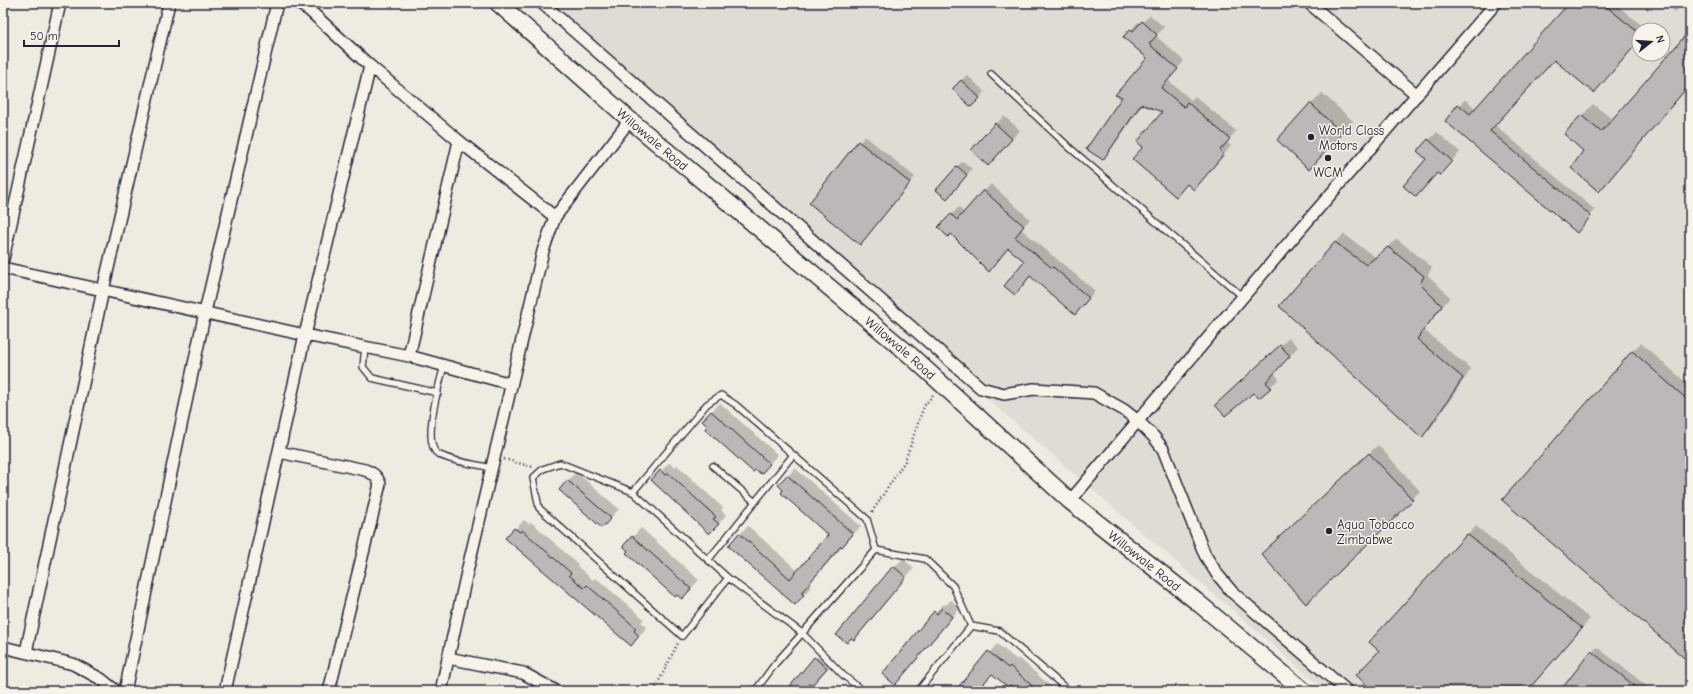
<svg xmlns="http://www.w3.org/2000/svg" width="1693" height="694" font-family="'Comic Neue',sans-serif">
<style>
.built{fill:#dfdcd4;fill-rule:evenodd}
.shadow{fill:#0003}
.building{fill:#bbb8b7;stroke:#22223b}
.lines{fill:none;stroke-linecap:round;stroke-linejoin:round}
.lane-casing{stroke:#22223b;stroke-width:8}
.street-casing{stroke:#22223b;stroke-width:14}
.secondary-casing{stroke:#22223b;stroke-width:19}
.path{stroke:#22223b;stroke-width:2.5;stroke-dasharray:1 3;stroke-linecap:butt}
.lane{stroke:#f7f3e8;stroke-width:5.5}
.street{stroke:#f7f3e8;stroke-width:11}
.secondary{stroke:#f7f3e8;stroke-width:16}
.poi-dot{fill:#22223b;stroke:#f7f3e8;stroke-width:1.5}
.labels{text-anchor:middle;stroke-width:3;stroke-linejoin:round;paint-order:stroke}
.poi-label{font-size:13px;fill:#22223b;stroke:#f7f3e8;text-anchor:start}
.street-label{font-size:13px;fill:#22223b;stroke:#f7f3e8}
</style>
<rect width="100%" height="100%" fill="#eeebe1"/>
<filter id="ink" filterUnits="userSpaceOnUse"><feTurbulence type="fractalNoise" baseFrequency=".025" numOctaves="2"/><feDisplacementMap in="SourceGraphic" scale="8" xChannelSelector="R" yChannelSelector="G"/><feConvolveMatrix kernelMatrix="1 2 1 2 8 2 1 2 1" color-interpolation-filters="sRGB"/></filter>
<g filter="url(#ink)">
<!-- built -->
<path class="built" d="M532,3H1690V691H1326L970,384ZM1639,30H1663V54H1639Z"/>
<!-- shadow -->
<g class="shadow">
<path d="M1571,3H1614L1648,30H1639V40L1554,59L1495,125L1595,210L1582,226L1446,120L1465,99L1476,109Z"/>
<path d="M1665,3H1684L1675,12Z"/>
<path d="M1150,15L1164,27L1156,36L1184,61L1168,80L1191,100L1195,96L1236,131L1227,142L1231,146L1201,181L1194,189L1188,183L1176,196L1144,147L1164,111L1143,104L1110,151L1103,159L1123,97L1148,58L1125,37L1138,22L1141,24Z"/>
<path d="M1690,32V84L1610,179L1585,151L1565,134L1593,104L1613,120Z"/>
<path d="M967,75L985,92L971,106L953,89Z"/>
<path d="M1322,93L1353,121L1320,157L1278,140Z"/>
<path d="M1004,116L1020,130L997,156L996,124Z"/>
<path d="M1437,132L1460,152L1448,165L1438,172L1428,159L1429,140Z"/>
<path d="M865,136L915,177L860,244L810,203Z"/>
<path d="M963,161L972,169L952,192L957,167Z"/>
<path d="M991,184L1030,219L1021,229L1095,291L1075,313L1031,276L1015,294L1025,261L1009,247L989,271L951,232L939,227L959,207L964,213Z"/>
<path d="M1344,234L1375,257L1397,239L1432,267L1428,275L1450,297L1424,330L1471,369L1431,428L1422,436L1335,243Z"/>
<path d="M1289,338L1298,347L1274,373L1279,379L1270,387L1225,396Z"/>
<path d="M1641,343L1690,386V662L1632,351Z"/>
<path d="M720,403L778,455L769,464L711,412Z"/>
<path d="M1378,445L1420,491L1306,602L1271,546Z"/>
<path d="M669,463L674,467L677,465L723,508L721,510L726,515L718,525L661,471Z"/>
<path d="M795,468L861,526L808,585L811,587L803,596L740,534L748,526L798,571L830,535L785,490L788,476Z"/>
<path d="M576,472L619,509L602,527L568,481Z"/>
<path d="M524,520L529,524L531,522L578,564L577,566L593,580L596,578L644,619L641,622L647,627L639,636L507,538Z"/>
<path d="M1476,526L1590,619L1527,691H1374L1380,651L1370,642Z"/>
<path d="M641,528L699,580L682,598L633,537Z"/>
<path d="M903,559L914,568L854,639L894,567Z"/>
<path d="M951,600L960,608L903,675L883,674L935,612L944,604L946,605Z"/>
<path d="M997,644L1017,660L1019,658L1056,691H1013L992,673L977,691H956Z"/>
<path d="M1597,647L1653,691H1561Z"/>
<path d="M823,650L835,660L808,691H787Z"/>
</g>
<!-- building -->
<g class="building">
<path d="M1569,3H1602L1639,33V41L1594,93L1554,60L1490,131L1591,216L1577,233L1445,121L1458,104L1470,114Z"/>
<path d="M1142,21L1157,35L1149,44L1178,69L1161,88L1184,107L1187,102L1230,139L1220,150L1224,154L1194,190L1187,184L1176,197L1132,159L1143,147L1137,142L1162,112L1141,104L1103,160L1086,149L1122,97L1115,95L1147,58L1123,37L1130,29L1133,31Z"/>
<path d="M1690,30V84L1599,192L1571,168L1583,151L1564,134L1581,115L1601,132Z"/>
<path d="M961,80L980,98L971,107L952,89Z"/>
<path d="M1310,103L1342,133L1309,170L1277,140Z"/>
<path d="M995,123L1012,139L988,166L971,150Z"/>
<path d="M1428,139L1452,161L1440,175L1437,173L1416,197L1403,186L1426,159L1417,151Z"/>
<path d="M858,141L910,183L860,245L809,203Z"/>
<path d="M957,166L967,175L947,199L936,190Z"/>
<path d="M983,190L1024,226L1015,237L1052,268L1053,267L1089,298L1075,315L1030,276L1015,295L1004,286L1024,261L1008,248L989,272L951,234L948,237L938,227L951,214L957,220Z"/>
<path d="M1335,242L1366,265L1388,247L1424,276L1420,284L1442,306L1417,339L1463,378L1422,438L1279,306Z"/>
<path d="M1280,345L1290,356L1266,382L1271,388L1259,398L1253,393L1225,416L1215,405Z"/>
<path d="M1632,351L1690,402V663L1502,500Z"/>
<path d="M711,411L770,464L761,474L756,470L753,472L705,429L707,426L702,421Z"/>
<path d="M1369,453L1413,500L1306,604L1261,554Z"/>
<path d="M660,470L665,475L668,473L716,517L713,519L719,524L709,534L651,480Z"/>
<path d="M787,475L853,534L842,547L841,546L801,593L804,595L795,605L728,546L739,533L790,579L828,535L781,493L783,490L778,485Z"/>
<path d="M567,480L611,518L602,528L559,490Z"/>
<path d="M514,528L520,532L522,530L571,573L569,575L584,588L587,585L636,628L634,631L639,636L631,646L505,538Z"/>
<path d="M1467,534L1582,628L1527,691H1373L1356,675L1379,651L1369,642Z"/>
<path d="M632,536L691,589L682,599L677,595L675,597L626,553L628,551L623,546Z"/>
<path d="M893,566L906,577L854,640L851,638L847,643L836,635Z"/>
<path d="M942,608L952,617L895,685L882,674L934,611L937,614Z"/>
<path d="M988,651L1008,668L1010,666L1038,691H1018L1010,685L1008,687L992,674L977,691H955Z"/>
<path d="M1591,651L1641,691H1560Z"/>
<path d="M814,657L827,668L812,685L810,683L803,691H786Z"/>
</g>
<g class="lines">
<defs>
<g id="lane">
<path d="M991,74L1070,148L1243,297"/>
<path d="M365,347L363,367L372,378L438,393"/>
<path d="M444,365C440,383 421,443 438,454C451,462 476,464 492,468"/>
<path d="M713,466L755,502"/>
<path d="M633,492L707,404L721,395L736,405L867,519L876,550L775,664L755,691"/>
<path d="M876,550L925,559L953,586L971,626L999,631L1069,691"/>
<path d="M709,559L793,455"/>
<path d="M728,578L682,636L539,508L533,478L543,469L560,463L633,492L728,578L802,633L843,675L863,691"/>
<path d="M918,691L971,626"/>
</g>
<g id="street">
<path d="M298,3L309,10L370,66L459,141L555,217"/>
<path d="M542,3L981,388L1004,394L1034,389L1094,393L1124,410L1138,421L1154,437L1163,449L1205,555L1217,574L1232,592L1347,691"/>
<path d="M1309,3L1417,95"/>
<path d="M3,259L60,3"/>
<path d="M3,268L305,335L409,356L511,384"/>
<path d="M409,356L459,141"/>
<path d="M279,452L365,470C373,473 377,476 380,484L329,691"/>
<path d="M1070,501L1285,247L1496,3"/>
<path d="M3,647L73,664L101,679L116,691"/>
<path d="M26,652L103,290L169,3"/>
<path d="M448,658L523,673L556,691"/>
<path d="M125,691L205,312L277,3"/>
<path d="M225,691L305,335L370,66"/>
<path d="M441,691L467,572L543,251L555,217L630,120"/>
</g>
<g id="secondary">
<path id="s1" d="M498,3L630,120L910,355L1070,501L1196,601L1304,691"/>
</g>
</defs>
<!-- lane casing -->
<use href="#lane" class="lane-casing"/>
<!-- street casing -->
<use href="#street" class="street-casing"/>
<!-- secondary casing -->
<use href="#secondary" class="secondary-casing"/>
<!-- path -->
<g class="path">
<path d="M504,459L533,467"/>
<path d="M872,512L905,461L924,406L933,395"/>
<path d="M654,691L678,643"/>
</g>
<!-- lane -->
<use href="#lane" class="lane"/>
<!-- street -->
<use href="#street" class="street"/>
<!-- secondary -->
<use href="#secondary" class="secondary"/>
</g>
</g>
<!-- markers -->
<g class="poi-dot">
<circle cx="1311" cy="137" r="4"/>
<circle cx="1328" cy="158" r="4"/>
<circle cx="1329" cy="531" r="4"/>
</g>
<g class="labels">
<!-- poi labels -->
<g class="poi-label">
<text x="1319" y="135">World Class<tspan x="1319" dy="15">Motors</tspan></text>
<text x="1328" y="177" text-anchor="middle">WCM</text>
<text x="1337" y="529">Aqua Tobacco<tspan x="1337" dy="15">Zimbabwe</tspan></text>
</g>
<!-- street labels -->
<g class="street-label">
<text dy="5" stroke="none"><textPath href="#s1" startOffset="206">Willowvale Road</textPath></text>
<text dy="5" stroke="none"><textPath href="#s1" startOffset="530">Willowvale Road</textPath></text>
<text dy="5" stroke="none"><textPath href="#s1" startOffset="854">Willowvale Road</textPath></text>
</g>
</g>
<!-- margin -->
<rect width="1693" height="694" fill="none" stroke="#f7f3e8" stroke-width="16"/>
<rect x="8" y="8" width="1677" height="678" fill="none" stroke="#22223b" stroke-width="1.5" filter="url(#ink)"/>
<!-- north arrow -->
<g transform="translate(1651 42) rotate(73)"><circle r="19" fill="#f7f3e8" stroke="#a29fa3"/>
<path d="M0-3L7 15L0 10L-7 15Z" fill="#22223b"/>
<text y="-6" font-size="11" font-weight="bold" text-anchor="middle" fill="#22223b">N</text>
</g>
<!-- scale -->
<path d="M24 40v6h95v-6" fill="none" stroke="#22223b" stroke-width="2"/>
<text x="30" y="40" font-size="12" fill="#22223b" stroke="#f7f3e8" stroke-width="3" paint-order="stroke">50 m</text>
</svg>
